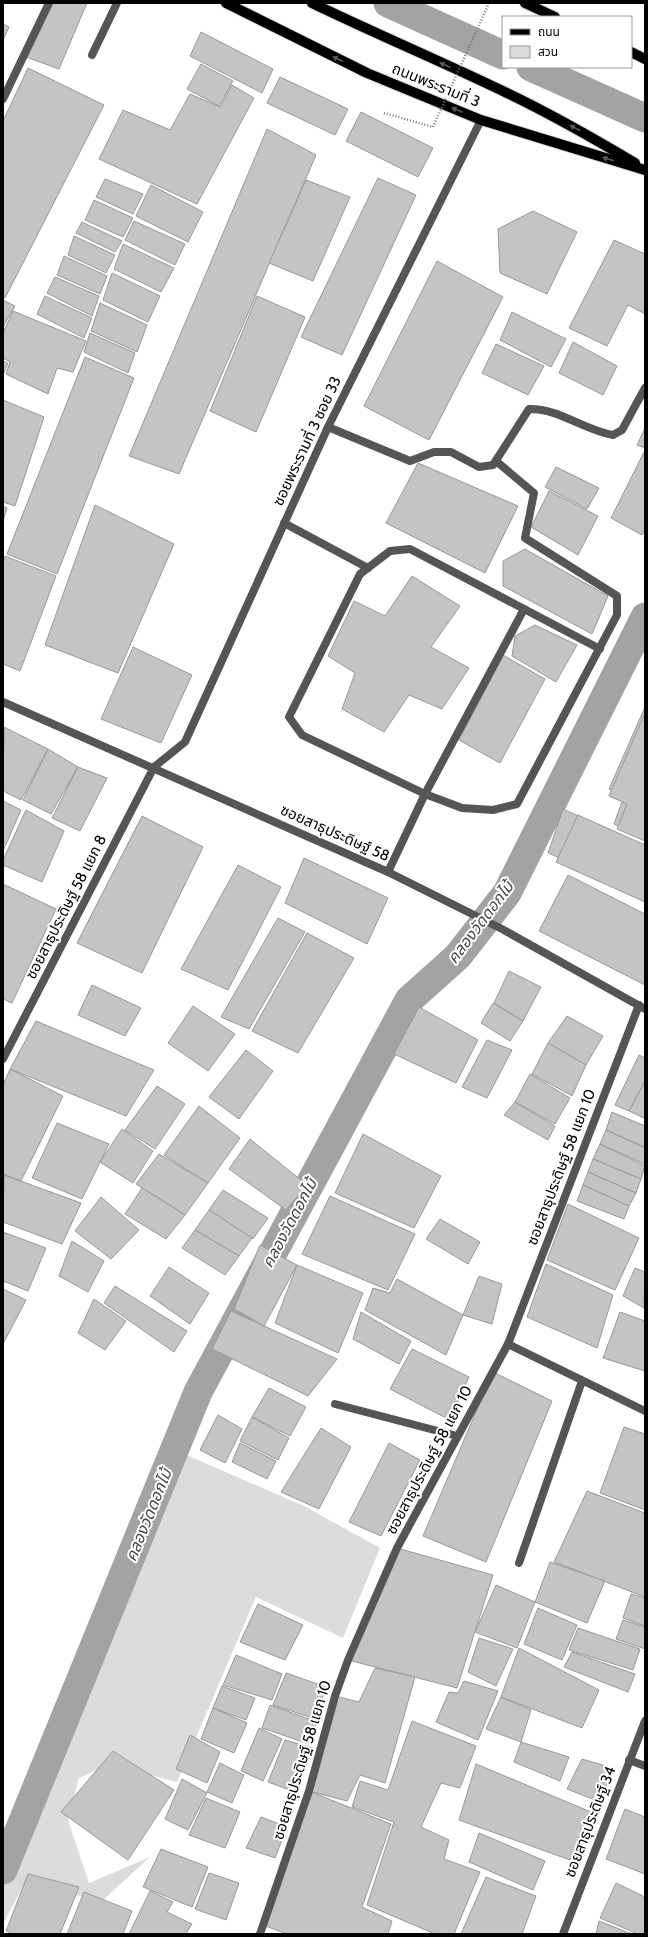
<svg xmlns="http://www.w3.org/2000/svg" width="648" height="1937" font-family="Cabin,'Noto Sans Thai',sans-serif">
<style>
.green{fill:#dcdcdc}
.lines{fill:none;stroke-linecap:round;stroke-linejoin:round}
.canal{stroke:#a3a3a3;stroke-width:29}
.building{fill:#c4c4c4;stroke:#999}
.primary-casing{stroke:#dbdbdb;stroke-width:12}
.path{stroke:#777;stroke-width:2.5;stroke-dasharray:1 2;stroke-linecap:butt}
.service{stroke:#555;stroke-width:8}
.minor{stroke:#555;stroke-width:8}
.tertiary{stroke:#555;stroke-width:8}
.primary{stroke:#000;stroke-width:10}
.path-bridge{stroke:#777;stroke-width:2.5;stroke-dasharray:1 2;stroke-linecap:butt}
.oneway{fill:#595959}
.labels{text-anchor:middle;stroke-width:4;stroke-linejoin:round;paint-order:stroke}
.street-label{font-size:15px;fill:#000;stroke:#fff}
.water-label{font-size:16px;font-style:italic;fill:#444;stroke:#fff}
</style>
<rect width="100%" height="100%" fill="#fff"/>
<!-- green -->
<path class="green" d="M182,1453L304,1506L380,1548L343,1638L256,1597L177,1782L109,1764L79,1778L68,1820L89,1883L150,1857L104,1899L22,1888L3,1924V1865Z"/>
<g class="lines">
<!-- canal -->
<g class="canal">
<path d="M388,3L503,55"/>
<path d="M531,67L645,118"/>
<path d="M3,1870L198,1392L409,1000L458,956L507,893L645,617"/>
</g>
</g>
<!-- building -->
<g class="building">
<path d="M52,3H87L59,69L26,57Z"/>
<path d="M3,24L9,27L3,40Z"/>
<path d="M201,32L273,69L262,93L190,56Z"/>
<path d="M201,64L233,81L219,106L187,89Z"/>
<path d="M28,68L104,105L5,298L3,297V121Z"/>
<path d="M280,77L348,109L335,135L267,103Z"/>
<path d="M232,85L254,98L197,204L99,159L123,110L170,130L190,94L220,107Z"/>
<path d="M361,112L433,148L418,177L346,141Z"/>
<path d="M267,129L316,155L179,474L129,456Z"/>
<path d="M378,178L416,195L342,355L301,337Z"/>
<path d="M105,179L143,194L133,214L96,197Z"/>
<path d="M306,180L350,197L313,281L269,263Z"/>
<path d="M151,185L203,212L188,242L136,216Z"/>
<path d="M94,200L133,218L123,237L85,220Z"/>
<path d="M533,211L577,232L547,294L500,273L498,229Z"/>
<path d="M134,221L185,244L175,265L125,240Z"/>
<path d="M82,222L122,241L115,252L76,233Z"/>
<path d="M74,236L115,255L106,273L68,255Z"/>
<path d="M614,240L645,254V314L628,305L607,346L569,328Z"/>
<path d="M123,244L174,268L161,292L114,269Z"/>
<path d="M64,256L107,276L100,294L57,275Z"/>
<path d="M437,261L503,297L429,440L364,406Z"/>
<path d="M112,273L160,296L148,322L103,300Z"/>
<path d="M55,277L99,296L92,316L47,293Z"/>
<path d="M45,296L92,318L84,338L37,314Z"/>
<path d="M257,296L305,317L256,432L210,411Z"/>
<path d="M3,300L15,306L3,327Z"/>
<path d="M100,303L147,325L137,352L91,331Z"/>
<path d="M13,311L86,341L73,372L57,368L48,394L6,374L10,362L3,358V333Z"/>
<path d="M512,312L566,339L551,367L500,340Z"/>
<path d="M90,333L135,353L128,373L84,352Z"/>
<path d="M573,342L617,366L603,395L559,373Z"/>
<path d="M496,344L544,366L528,395L482,373Z"/>
<path d="M85,357L134,378L57,574L7,554Z"/>
<path d="M3,361L8,363L3,375Z"/>
<path d="M3,400L44,417L15,506L3,502Z"/>
<path d="M645,428V448L637,445Z"/>
<path d="M645,450V529L642,535L611,518Z"/>
<path d="M418,463L518,506L485,573L386,523Z"/>
<path d="M556,467L599,488L587,509L545,487Z"/>
<path d="M549,491L598,516L578,555L531,527Z"/>
<path d="M95,505L174,544L118,673L45,645Z"/>
<path d="M3,506L7,508L3,521Z"/>
<path d="M525,549L608,596L592,634L503,586V561Z"/>
<path d="M5,556L56,576L20,671L3,664V563Z"/>
<path d="M412,576L460,606L431,647L469,668L442,709L409,695L384,732L342,709L355,673L328,656L354,601L385,616Z"/>
<path d="M535,625L577,645L556,682L512,656L515,636Z"/>
<path d="M133,647L192,675L161,743L101,719Z"/>
<path d="M503,655L545,679L500,763L459,740Z"/>
<path d="M645,707V839L614,824L624,796L609,789Z"/>
<path d="M645,713V841L617,829L627,804L609,796Z"/>
<path d="M4,727L48,749L21,800L3,791Z"/>
<path d="M48,749L78,767L51,814L23,800Z"/>
<path d="M78,767L107,778L80,831L52,818Z"/>
<path d="M3,801L21,810L3,851Z"/>
<path d="M563,809L645,846V895L548,853Z"/>
<path d="M26,810L64,831L42,882L3,865V860Z"/>
<path d="M578,815L645,845V902L556,862Z"/>
<path d="M142,816L203,847L142,973L77,943Z"/>
<path d="M304,858L388,898L367,944L285,903Z"/>
<path d="M238,865L281,887L228,990L181,969Z"/>
<path d="M568,875L645,914V985L539,931Z"/>
<path d="M3,884L56,909L12,1003L3,999Z"/>
<path d="M278,918L305,932L249,1029L221,1017Z"/>
<path d="M307,933L354,958L298,1053L252,1031Z"/>
<path d="M509,971L541,987L523,1021L494,1003Z"/>
<path d="M92,985L141,1008L125,1036L78,1015Z"/>
<path d="M493,1003L523,1021L510,1041L481,1023Z"/>
<path d="M193,1006L235,1034L208,1071L168,1043Z"/>
<path d="M419,1007L478,1040L456,1083L394,1054Z"/>
<path d="M567,1016L603,1036L586,1065L548,1043Z"/>
<path d="M36,1021L154,1070L126,1116L10,1069Z"/>
<path d="M487,1040L512,1050L487,1098L462,1087Z"/>
<path d="M548,1043L586,1065L572,1096L532,1074Z"/>
<path d="M246,1050L273,1071L239,1119L209,1097Z"/>
<path d="M639,1055L645,1058V1081L629,1111L615,1105Z"/>
<path d="M10,1069L63,1096L21,1181L3,1174V1085Z"/>
<path d="M530,1074L570,1098L555,1124L515,1102Z"/>
<path d="M645,1081V1115L644,1118L629,1111Z"/>
<path d="M157,1086L185,1104L155,1149L125,1130Z"/>
<path d="M515,1102L555,1126L548,1140L504,1115Z"/>
<path d="M199,1106L240,1138L208,1183L164,1155Z"/>
<path d="M612,1112L645,1126V1147L606,1130Z"/>
<path d="M57,1123L109,1144L82,1199L32,1178Z"/>
<path d="M122,1129L153,1151L133,1183L100,1162Z"/>
<path d="M606,1130L645,1148V1164L600,1144Z"/>
<path d="M363,1134L441,1176L414,1228L335,1193Z"/>
<path d="M250,1139L307,1185L286,1210L229,1169Z"/>
<path d="M600,1144L645,1166L641,1179L593,1159Z"/>
<path d="M159,1154L208,1183L185,1215L136,1184Z"/>
<path d="M593,1159L641,1179L636,1193L588,1172Z"/>
<path d="M588,1172L636,1193L629,1206L583,1185Z"/>
<path d="M4,1175L81,1203L62,1244L3,1222Z"/>
<path d="M583,1185L629,1206L624,1219L577,1201Z"/>
<path d="M142,1188L185,1215L166,1239L125,1214Z"/>
<path d="M223,1190L268,1218L253,1239L209,1210Z"/>
<path d="M330,1196L415,1234L388,1290L302,1254Z"/>
<path d="M101,1197L139,1230L111,1259L75,1231Z"/>
<path d="M568,1204L639,1238L615,1290L547,1260Z"/>
<path d="M209,1210L252,1238L239,1256L195,1230Z"/>
<path d="M440,1219L480,1242L468,1264L426,1239Z"/>
<path d="M195,1230L239,1256L225,1275L182,1248Z"/>
<path d="M3,1232L46,1248L28,1291L3,1281Z"/>
<path d="M72,1241L104,1261L88,1292L59,1276Z"/>
<path d="M260,1245L297,1265L264,1326L234,1309Z"/>
<path d="M546,1264L613,1295L597,1348L527,1317Z"/>
<path d="M297,1265L363,1293L338,1353L275,1323Z"/>
<path d="M169,1267L209,1293L190,1324L150,1296Z"/>
<path d="M635,1268L645,1272L644,1308L623,1296Z"/>
<path d="M479,1276L502,1284L492,1324L463,1315Z"/>
<path d="M397,1279L463,1315L446,1355L365,1310L373,1288L390,1293Z"/>
<path d="M115,1286L187,1331L174,1352L104,1303Z"/>
<path d="M3,1289L26,1300L3,1344Z"/>
<path d="M94,1299L126,1321L105,1350L78,1333Z"/>
<path d="M231,1311L337,1359L308,1396L212,1349Z"/>
<path d="M361,1312L411,1341L399,1364L353,1339Z"/>
<path d="M620,1312L645,1321V1371L603,1358Z"/>
<path d="M412,1349L469,1377L450,1420L390,1389Z"/>
<path d="M493,1372L552,1401L486,1562L423,1536Z"/>
<path d="M269,1388L306,1407L290,1436L252,1417Z"/>
<path d="M218,1415L242,1429L225,1463L200,1450Z"/>
<path d="M252,1417L289,1438L278,1460L240,1441Z"/>
<path d="M624,1427L645,1434V1510L600,1493Z"/>
<path d="M321,1428L351,1447L319,1509L281,1492Z"/>
<path d="M240,1443L276,1461L267,1479L232,1462Z"/>
<path d="M389,1443L420,1460L381,1536L349,1522Z"/>
<path d="M587,1491L645,1513V1597L554,1562Z"/>
<path d="M397,1548L493,1575L457,1688L348,1660Z"/>
<path d="M550,1562L605,1581L587,1623L535,1602Z"/>
<path d="M496,1585L535,1602L517,1648L475,1632Z"/>
<path d="M631,1594L645,1598V1626L623,1618Z"/>
<path d="M258,1604L303,1625L285,1660L240,1642Z"/>
<path d="M538,1608L577,1625L562,1660L524,1644Z"/>
<path d="M623,1620L645,1627V1649L616,1639Z"/>
<path d="M578,1628L640,1649L633,1670L569,1650Z"/>
<path d="M479,1638L513,1649L496,1686L468,1672Z"/>
<path d="M519,1648L599,1690L582,1728L501,1697Z"/>
<path d="M572,1652L635,1674L628,1692L564,1667Z"/>
<path d="M236,1655L282,1674L272,1700L223,1685Z"/>
<path d="M375,1668L415,1677L385,1783L360,1775L347,1801L309,1791L335,1696L359,1702Z"/>
<path d="M286,1673L326,1687L315,1719L273,1705Z"/>
<path d="M464,1681L498,1691L478,1740L436,1722L449,1692L458,1693Z"/>
<path d="M222,1686L255,1698L246,1720L213,1708Z"/>
<path d="M501,1697L531,1710L521,1742L486,1729Z"/>
<path d="M270,1705L317,1722L309,1744L262,1728Z"/>
<path d="M213,1708L247,1723L234,1753L201,1739Z"/>
<path d="M412,1721L476,1746L460,1788L441,1783L421,1827L449,1840L444,1859L480,1872L454,1934H435L367,1905L394,1822L352,1807L360,1781L388,1790Z"/>
<path d="M259,1728L282,1739L263,1781L241,1771Z"/>
<path d="M190,1735L220,1752L207,1783L176,1769Z"/>
<path d="M285,1740L313,1748L295,1792L268,1782Z"/>
<path d="M521,1742L569,1757L560,1781L514,1762Z"/>
<path d="M113,1751L174,1790L128,1860L61,1812Z"/>
<path d="M582,1759L613,1768L600,1802L567,1789Z"/>
<path d="M220,1763L244,1775L232,1803L207,1792Z"/>
<path d="M476,1764L591,1812L570,1860L459,1820Z"/>
<path d="M182,1779L207,1793L188,1830L165,1819Z"/>
<path d="M309,1791L391,1824L362,1907L392,1921L388,1934H287L263,1925Z"/>
<path d="M206,1798L240,1812L225,1848L189,1835Z"/>
<path d="M625,1809L645,1817V1874L606,1859Z"/>
<path d="M261,1817L287,1827L275,1858L246,1848Z"/>
<path d="M479,1833L545,1861L533,1890L469,1862Z"/>
<path d="M161,1849L208,1867L192,1907L143,1887Z"/>
<path d="M209,1873L239,1883L226,1920L195,1909Z"/>
<path d="M28,1874L79,1887L60,1934H12L6,1931Z"/>
<path d="M486,1877L536,1896L522,1934H461Z"/>
<path d="M616,1883L645,1897V1934H638L600,1918Z"/>
<path d="M150,1891L173,1902L167,1912L192,1924L186,1934H129Z"/>
<path d="M84,1892L132,1911L123,1934H67Z"/>
<path d="M599,1921L632,1934H596Z"/>
</g>
<g class="lines">
<defs>
<g id="primary">
<path d="M226,3L367,73L481,120L645,170"/>
<path d="M312,3C376,34 443,62 507,93C551,114 593,138 635,163"/>
<path d="M525,3L555,17"/>
<path d="M631,52L645,59"/>
</g>
</defs>
<!-- primary casing -->
<use href="#primary" class="primary-casing"/>
<!-- path -->
<path class="path" d="M384,113L433,127"/>
<!-- service -->
<g class="service">
<path d="M92,55L117,3"/>
<path d="M328,427L410,461L434,452H451L479,467L493,465L529,409C558,408 584,430 613,435L622,430L645,388"/>
<path d="M496,461L534,493L525,538L617,596V615L517,804L493,810L462,808L425,794L302,735L289,717L360,574L390,551L410,549L600,649"/>
<path d="M284,523L368,568"/>
<path d="M154,767L185,742L328,427L481,120"/>
<path d="M388,872L425,794L524,609"/>
<path d="M519,1563L582,1381"/>
</g>
<!-- minor -->
<g class="minor">
<path d="M3,99L49,3"/>
<path d="M3,1059L154,767"/>
<path d="M335,1404L457,1436"/>
<path d="M629,1760L645,1766"/>
<path d="M260,1934L309,1791L335,1696L348,1660L397,1548L508,1344"/>
</g>
<!-- tertiary -->
<g class="tertiary">
<path d="M3,702L388,872L502,929L645,1009"/>
<path d="M639,1005L508,1344L645,1411"/>
<path d="M563,1934L645,1721"/>
</g>
<!-- primary -->
<use href="#primary" class="primary"/>
<!-- path-bridge -->
<path class="path-bridge" d="M433,127L489,3"/>
</g>
<!-- one-way arrows -->
<defs><path id="oneway-solid" d="M-6-.8H1V-3.2L6.5 0L1 3.2V.8H-6Z"/></defs>
<g class="oneway">
<use href="#oneway-solid" transform="translate(338 59) rotate(-154)"/>
<use href="#oneway-solid" transform="translate(445 65) rotate(-156)"/>
<use href="#oneway-solid" transform="translate(457 110) rotate(-158)"/>
<use href="#oneway-solid" transform="translate(575 128) rotate(-152)"/>
<use href="#oneway-solid" transform="translate(608 159) rotate(-163)"/>
</g>
<g class="labels">
<!-- street labels -->
<g class="street-label">
<text transform="translate(436 85) rotate(22)" y="5">ถนนพระรามที่ 3</text>
<text transform="translate(307 441) rotate(-65)" y="5">ซอยพระรามที่ 3 ซอย 33</text>
<text transform="translate(335 833) rotate(24)" y="5">ซอยสาธุประดิษฐ์ 58</text>
<text transform="translate(66 907) rotate(-63)" y="5">ซอยสาธุประดิษฐ์ 58 แยก 8</text>
<text transform="translate(561 1167) rotate(-69)" y="5">ซอยสาธุประดิษฐ์ 58 แยก 10</text>
<text transform="translate(429 1460) rotate(-62)" y="5">ซอยสาธุประดิษฐ์ 58 แยก 10</text>
<text transform="translate(302 1760) rotate(-73)" y="5">ซอยสาธุประดิษฐ์ 58 แยก 10</text>
<text transform="translate(590 1822) rotate(-69)" y="5">ซอยสาธุประดิษฐ์ 34</text>
</g>
<!-- water labels -->
<g class="water-label">
<text transform="translate(480 922) rotate(-53)" y="6">คลองวัดดอกไม้</text>
<text transform="translate(289 1223) rotate(-62)" y="6">คลองวัดดอกไม้</text>
<text transform="translate(148 1515) rotate(-68)" y="6">คลองวัดดอกไม้</text>
</g>
</g>
<!-- border -->
<rect width="648" height="1937" fill="none" stroke="#000000" stroke-width="8"/>
<!-- legend -->
<rect x="502" y="16" width="130" height="52" fill="#ffffff" stroke="#999999"/>
<rect x="510" y="29" width="20" height="6" fill="#000000" stroke="#999999"/>
<text x="538" y="36" font-size="12" fill="#000000">ถนน</text>
<rect x="510" y="46" width="20" height="12" fill="#dcdcdc" stroke="#999999"/>
<text x="538" y="56" font-size="12" fill="#000000">สวน</text>
</svg>
